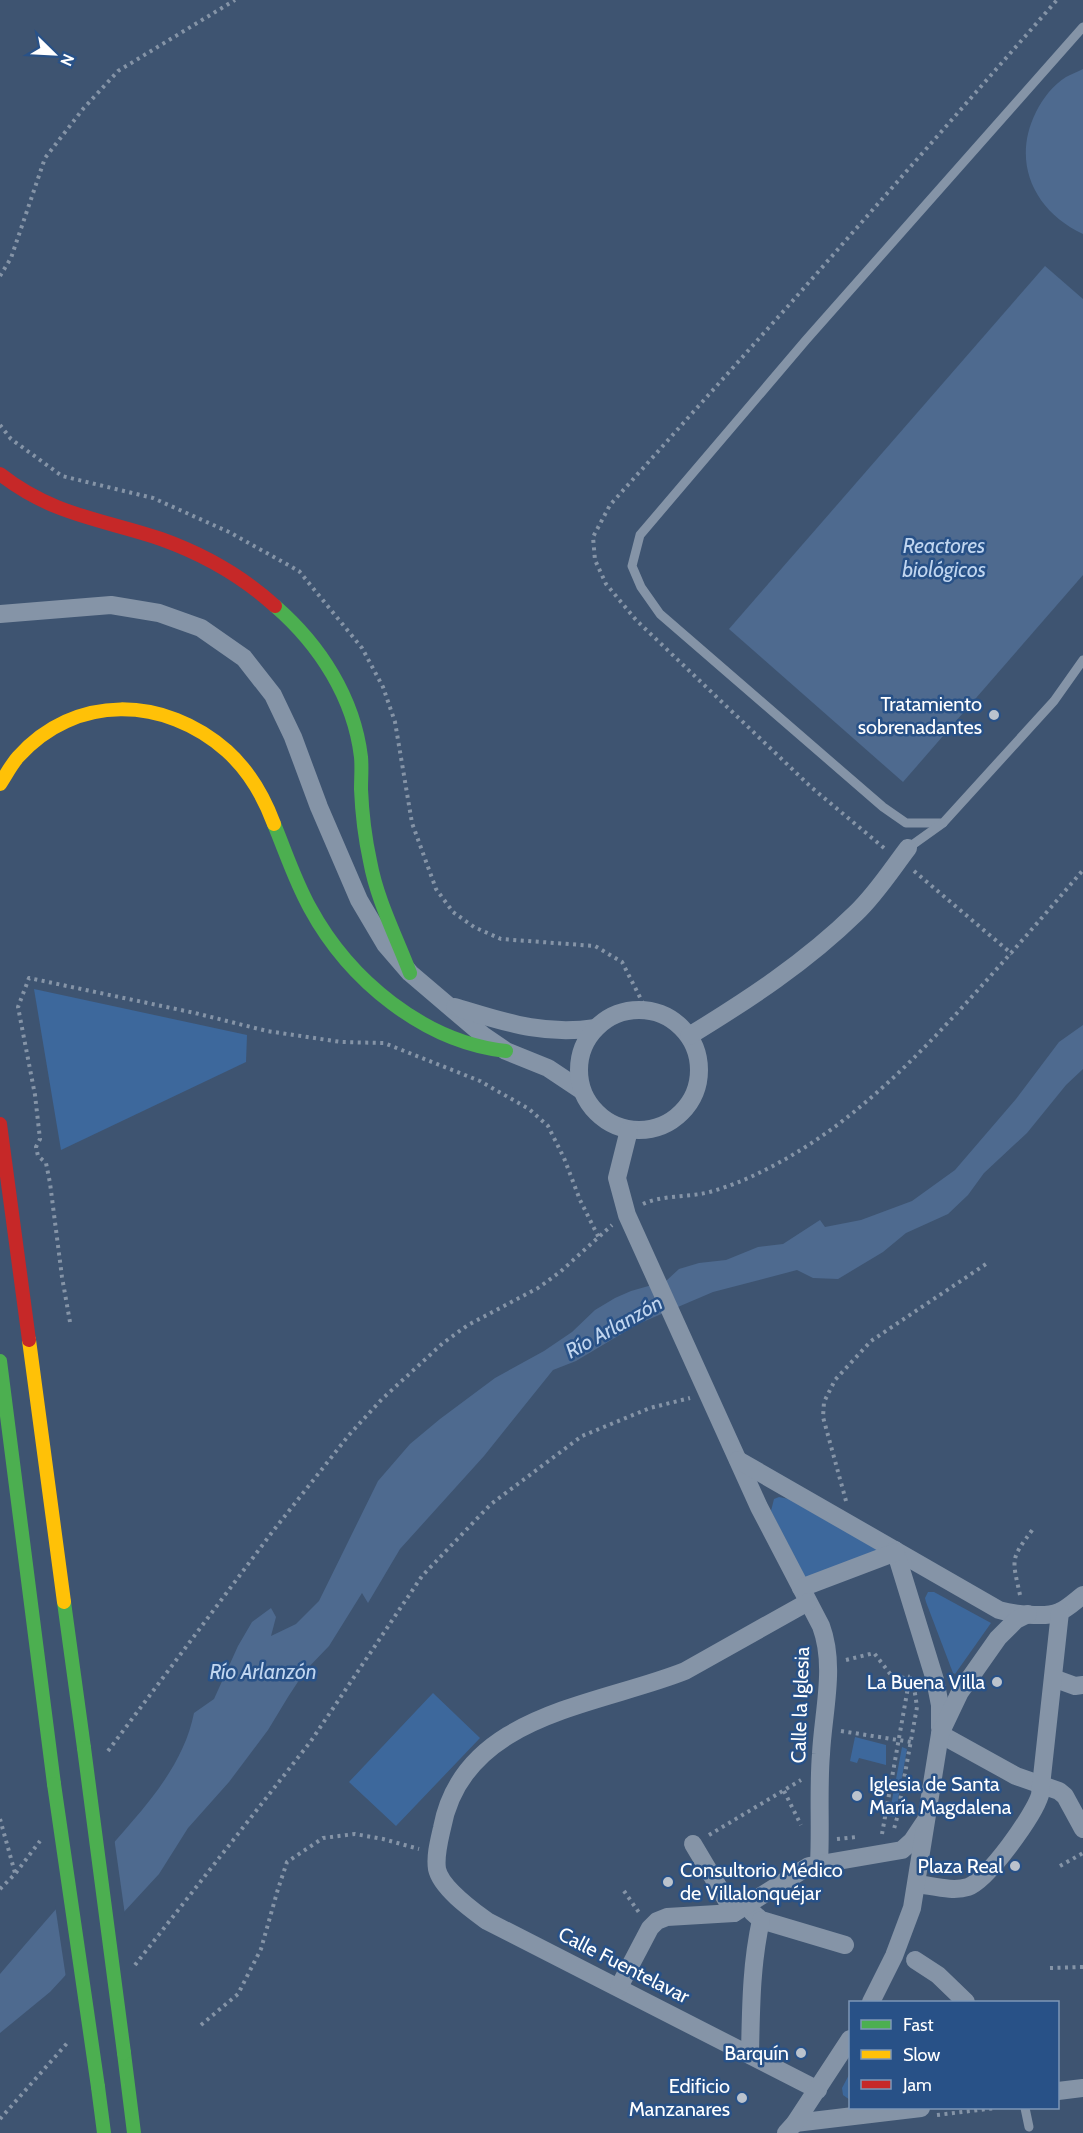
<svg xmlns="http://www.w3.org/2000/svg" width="1083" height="2133" font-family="Cabin,sans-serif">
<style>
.green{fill:#3d689c}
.water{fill:#4e6a8f}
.pier{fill:#3e5471}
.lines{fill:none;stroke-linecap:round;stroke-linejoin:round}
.path{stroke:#8594a7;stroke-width:4;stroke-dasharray:3 4.5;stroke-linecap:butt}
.lane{stroke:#8594a7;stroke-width:9}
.street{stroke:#8594a7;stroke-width:18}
.fast{stroke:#4caf50;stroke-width:14}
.slow{stroke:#ffc107;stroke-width:14}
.jam{stroke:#c62828;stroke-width:14}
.fast-bridge{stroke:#4caf50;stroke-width:14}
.poi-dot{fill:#bbc3cd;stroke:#285187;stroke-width:2}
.labels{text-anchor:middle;stroke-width:5;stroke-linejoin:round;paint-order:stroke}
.poi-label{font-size:20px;fill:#fff;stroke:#285187;text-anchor:end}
.street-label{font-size:20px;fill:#fff;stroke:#285187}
.water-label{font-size:21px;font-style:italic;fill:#c0d5ef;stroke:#285187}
</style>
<rect width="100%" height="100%" fill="#3e5471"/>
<!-- green -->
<g class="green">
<path d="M34,989L247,1035L246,1062L61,1150Z"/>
<path d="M779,1497L789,1499L878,1550L806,1579L771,1511L774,1499Z"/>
<path d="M928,1592H934L991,1623L955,1674L953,1673L926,1602L925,1598Z"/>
<path d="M433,1693L480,1738L396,1826L349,1782Z"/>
<path d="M855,1737L886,1745V1765L859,1758L857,1763L850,1761Z"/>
<path d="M902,1747L907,1749L895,1817L889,1816Z"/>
<path d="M850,2073V2100L843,2095L842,2088Z"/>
</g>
<!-- water -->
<g class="water">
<path d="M1083,69V234C1034,211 1011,162 1036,112C1043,98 1053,85 1066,77C1071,74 1078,72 1083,69Z"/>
<path d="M1045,266L1083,299V575L903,782L729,629Z"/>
<path d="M1083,1025V1069L1066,1085L1027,1133L984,1173L968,1195L948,1214L906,1233L883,1252L838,1279L813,1278L797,1270L713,1292L638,1324L576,1361L553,1370L484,1456L400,1549L368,1603L362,1593L329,1646L305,1671L288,1697L268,1730L229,1782L188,1828L159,1874L50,1992L0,2033V1974C32,1936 65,1899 97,1862C135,1817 182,1773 194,1713L214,1699L238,1646L252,1622L271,1608L276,1617L271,1636L296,1624L319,1601L378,1481L410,1444L440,1419L495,1378L544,1351L572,1332L595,1310L615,1298L631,1291L666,1281L679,1269L699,1263L726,1260L758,1247L783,1244L820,1220L825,1227L861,1220L912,1201L955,1170L1016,1099L1059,1042Z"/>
</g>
<!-- pier -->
<path class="pier" d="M114,1837L125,1915L66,1978L55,1905Z"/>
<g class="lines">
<!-- path -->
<g class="path">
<path d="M0,276L11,258L45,158L83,109L118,71L235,0"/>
<path d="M0,425L11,439L62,476L153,498L229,532L299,571L362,648L383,687L395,722L412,823L436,889L453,912L474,927L501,939L595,946L622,962L646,1009"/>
<path d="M884,848L811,787L636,620L606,584L595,560L593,537L610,505L789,305L1057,0"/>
<path d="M914,871L1012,954"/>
<path d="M643,1204C660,1196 681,1197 700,1194C713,1192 728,1186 739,1182C827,1145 894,1081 957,1013C1000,966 1042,918 1083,870"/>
<path d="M70,1322L62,1277L50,1183L46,1163L38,1156L36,1147L40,1139L35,1095L18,1007L29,978L195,1013L267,1031L341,1042L384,1043L480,1081L529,1109L548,1126L564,1158L580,1200L599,1238"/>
<path d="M846,1501L823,1417L824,1402L835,1380L871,1341L989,1262"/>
<path d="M1020,1595C1012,1558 1010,1560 1033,1529"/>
<path d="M846,1660L874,1653L891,1675L909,1679L914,1687L917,1707L897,1818L894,1829L892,1831"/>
<path d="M841,1731L911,1742"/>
<path d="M108,1751L273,1531L349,1435L382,1399L443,1343L468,1325L538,1288L560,1272L612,1225"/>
<path d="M784,1791L801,1825"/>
<path d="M0,1819L15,1873"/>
<path d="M882,1834L910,1676L914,1674"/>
<path d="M709,1835L801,1780"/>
<path d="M837,1839L856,1837"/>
<path d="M1060,1866L1083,1853"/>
<path d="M0,1889L15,1874L40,1841"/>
<path d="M624,1891L640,1914"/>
<path d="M135,1965L311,1741L422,1576L491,1504L582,1436L650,1408L690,1398"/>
<path d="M1050,1968L1083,1967"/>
<path d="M201,2025L238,1994L261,1949L278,1889L287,1862L323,1838L355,1834L383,1839L419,1849"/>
<path d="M937,2115L996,2108"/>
<path d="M0,2119L69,2041"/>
</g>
<!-- lane -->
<g class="lane">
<path d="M1083,27L806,340L640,535L632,566L641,587L660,614L883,807L906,823H943L1054,701L1083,660"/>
<path d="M908,848L943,823"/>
<path d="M1025,2108L1029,2127"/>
</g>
<!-- street -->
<g class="street">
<path d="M0,614L111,605L159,613L201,628L244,658L273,695L293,737L319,807L359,900L385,944L410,973L484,1036L506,1051L548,1068L581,1090"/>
<path d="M455,1007C505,1022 543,1036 596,1028"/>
<circle cx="639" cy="1070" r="60"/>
<path d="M689,1036C748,1000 806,962 856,913C876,894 892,869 908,848"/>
<path d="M629,1130L617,1178L627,1215L759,1507L821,1626C836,1666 823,1712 821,1754C818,1790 821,1827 819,1864"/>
<path d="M738,1460L999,1610C1012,1614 1046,1618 1059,1612C1067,1609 1075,1601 1083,1595"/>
<path d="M895,1550L935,1680L940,1705V1728"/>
<path d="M801,1588L896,1552"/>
<path d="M808,1602L685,1671C597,1706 463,1714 442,1828C439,1841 435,1856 437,1869C441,1888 472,1910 487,1921L818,2090"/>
<path d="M1053,1678L1075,1686L1083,1685"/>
<path d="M940,1734L1016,1776L1059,1791L1065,1796L1083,1829"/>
<path d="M693,1844L734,1913"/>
<path d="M917,1884C933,1886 953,1892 968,1887C988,1880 1034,1815 1040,1795L1060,1612"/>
<path d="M752,1912L761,1920L845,1945"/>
<path d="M915,1960L938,1975L966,2002"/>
<path d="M619,1987L650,1928L657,1921L667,1917L734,1913L809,1866L902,1850L912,1841L924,1823"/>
<path d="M871,2002L894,1956L912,1908L940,1734L960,1692L998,1638L1016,1620L1028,1614"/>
<path d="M750,2054C751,2009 751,1965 761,1920"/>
<path d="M1058,2091L1083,2088"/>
<path d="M795,2123L921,2108"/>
<path d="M786,2133L795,2123L850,2039"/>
</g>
<!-- fast -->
<g class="fast">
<path d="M275,606C320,645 354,698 361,757C362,768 361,778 361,789C362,813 365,838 370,861C377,900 396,936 410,973"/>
<path d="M274,824C286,853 295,881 310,908C349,980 424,1042 506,1051"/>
<path d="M0,1361L54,1784"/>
<path d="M64,1602L84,1748"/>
<path d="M124,2053L134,2133"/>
<path d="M98,2087L104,2133"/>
</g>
<!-- slow -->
<g class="slow">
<path d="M0,784C6,775 11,765 18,757C75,693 165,696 227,751C249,771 264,797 274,824"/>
<path d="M29,1340L64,1602"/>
</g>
<!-- jam -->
<g class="jam">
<path d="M0,474C52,515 101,519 161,539C203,554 242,576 275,606"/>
<path d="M0,1124L29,1340"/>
</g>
<!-- fast-bridge -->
<g class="fast-bridge">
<path d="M84,1748L124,2053"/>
<path d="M54,1784L98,2087"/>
</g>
</g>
<!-- markers -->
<g class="poi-dot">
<circle cx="994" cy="715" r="6"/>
<circle cx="997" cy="1682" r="6"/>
<circle cx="857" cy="1796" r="6"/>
<circle cx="1015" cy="1866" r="6"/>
<circle cx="668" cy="1882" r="6"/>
<circle cx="801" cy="2053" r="6"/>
<circle cx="742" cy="2098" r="6"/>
</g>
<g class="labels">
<!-- poi labels -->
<g class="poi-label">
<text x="982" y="711">Tratamiento<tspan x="982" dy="23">sobrenadantes</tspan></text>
<text x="985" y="1689">La Buena Villa</text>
<text x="869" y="1791" text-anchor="start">Iglesia de Santa<tspan x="869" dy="23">María Magdalena</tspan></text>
<text x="1003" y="1873">Plaza Real</text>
<text x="680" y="1877" text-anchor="start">Consultorio Médico<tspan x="680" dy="23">de Villalonquéjar</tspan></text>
<text x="789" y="2060">Barquín</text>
<text x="730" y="2093">Edificio<tspan x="730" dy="23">Manzanares</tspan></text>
</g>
<!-- street labels -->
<g class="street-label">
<text transform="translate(800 1705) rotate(-88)" y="7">Calle la Iglesia</text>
<text transform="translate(624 1965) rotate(27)" y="7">Calle Fuentelavar</text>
</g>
<!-- water labels -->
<g class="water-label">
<text x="944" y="553">Reactores<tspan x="944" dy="24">biológicos</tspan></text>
<text transform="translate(614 1327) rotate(-29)" y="7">Río Arlanzón</text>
<text x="263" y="1679">Río Arlanzón</text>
</g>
</g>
<!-- legend -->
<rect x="849" y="2001" width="210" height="108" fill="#285187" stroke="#7e97b7" stroke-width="1.5"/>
<rect x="861" y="2020" width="30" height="9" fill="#4caf50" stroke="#7e97b7" stroke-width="1.5"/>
<text x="903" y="2031" font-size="18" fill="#ffffff">Fast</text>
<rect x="861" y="2050" width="30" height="9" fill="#ffc107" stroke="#7e97b7" stroke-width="1.5"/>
<text x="903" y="2061" font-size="18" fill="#ffffff">Slow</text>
<rect x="861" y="2080" width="30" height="9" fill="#c62828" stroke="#7e97b7" stroke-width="1.5"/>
<text x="903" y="2091" font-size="18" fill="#ffffff">Jam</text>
<!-- north arrow -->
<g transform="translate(54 54) rotate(114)" stroke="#285187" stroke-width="4.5" paint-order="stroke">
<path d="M0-4.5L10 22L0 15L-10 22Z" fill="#ffffff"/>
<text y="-9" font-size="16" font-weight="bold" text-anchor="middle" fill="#ffffff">N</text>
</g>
</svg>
